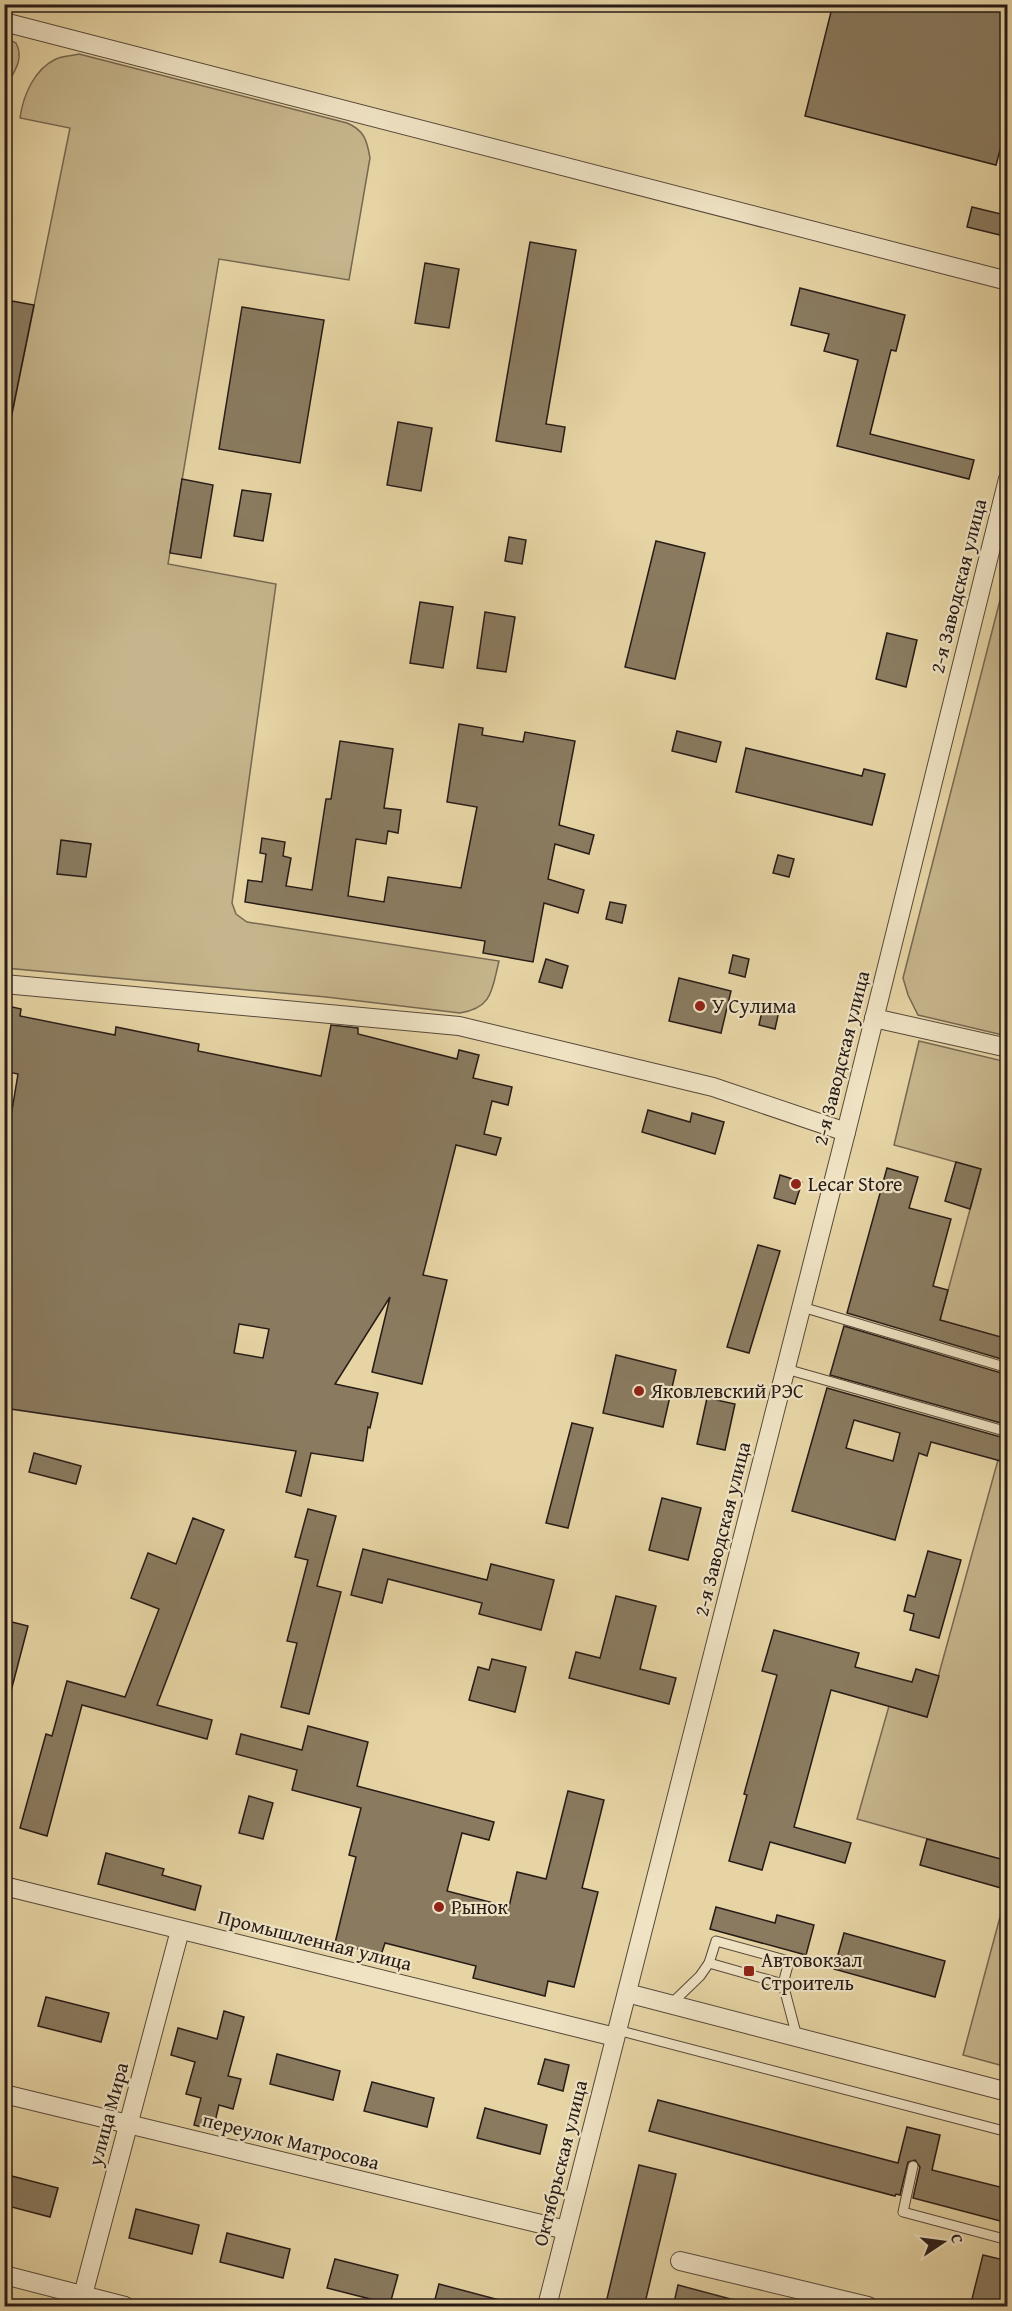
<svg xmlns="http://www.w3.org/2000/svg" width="1012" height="2311" font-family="'Gentium Book Plus',serif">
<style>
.green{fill:#c6b58c;stroke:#766852;stroke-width:1.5}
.building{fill:#8a7b60;stroke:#271b17;stroke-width:1.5;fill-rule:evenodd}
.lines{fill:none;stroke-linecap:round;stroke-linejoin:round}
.service-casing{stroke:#57493a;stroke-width:11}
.minor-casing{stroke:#57493a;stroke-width:20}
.service{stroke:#efe3c4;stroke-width:9}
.minor{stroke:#efe3c4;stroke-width:18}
.poi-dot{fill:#8f2418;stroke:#efe3c4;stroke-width:2}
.labels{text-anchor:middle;stroke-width:4.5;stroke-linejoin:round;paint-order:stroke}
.street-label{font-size:20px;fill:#271b17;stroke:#efe3c4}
.poi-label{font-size:20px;fill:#271b17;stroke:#efe3c4;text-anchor:start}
</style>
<rect width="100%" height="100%" fill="#e6d4a4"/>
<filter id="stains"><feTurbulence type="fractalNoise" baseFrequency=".00333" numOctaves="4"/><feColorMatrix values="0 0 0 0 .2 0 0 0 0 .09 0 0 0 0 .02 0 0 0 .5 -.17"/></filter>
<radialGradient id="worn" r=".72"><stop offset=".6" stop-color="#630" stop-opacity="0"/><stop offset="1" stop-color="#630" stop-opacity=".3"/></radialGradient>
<!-- green -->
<g class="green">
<path d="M5,38L16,43C25,60 13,73 5,88Z"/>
<path d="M79,54L347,123C364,130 367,140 370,158L349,280L219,259L168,564L276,584L232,903L236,914L247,922L499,961C492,989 493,1008 460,1013L326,997L5,968V449L70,128L20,118C23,96 34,69 56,59C62,56 72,56 79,54Z"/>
<path d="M1007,573L1008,1036H1007L918,1015L908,995L903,978Z"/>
<path d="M919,1041L1007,1062V1339L940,1320L981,1169L894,1145Z"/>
<path d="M998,1460L1007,1463V1861L857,1819L889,1706L927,1717Z"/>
<path d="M1007,1891V2067L963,2055Z"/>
</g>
<!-- building -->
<g class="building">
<path d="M833,4H1008V121L996,165L805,116Z"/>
<path d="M972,207L1005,215L1000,235L967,227Z"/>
<path d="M530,242L576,250L546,424L565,427L561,452L496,441Z"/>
<path d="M425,263L459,269L449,328L415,323Z"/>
<path d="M800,288L905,315L896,351L891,350L870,434L974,460L969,479L837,446L858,360L824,351L829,334L791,325Z"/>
<path d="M12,301L34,305L11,418L4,417V339Z"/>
<path d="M242,307L324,320L300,463L219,449Z"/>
<path d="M398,422L432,428L421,491L387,485Z"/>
<path d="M182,479L213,485L201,558L170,553Z"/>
<path d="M242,490L271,494L263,541L234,536Z"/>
<path d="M509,537L526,540L522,564L505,561Z"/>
<path d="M656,541L705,553L675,679L625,667Z"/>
<path d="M420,602L453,607L443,668L410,663Z"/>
<path d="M485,612L515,617L506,672L477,668Z"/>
<path d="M887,633L917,640L906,687L876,679Z"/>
<path d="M459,724L483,728L482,735L523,742L525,732L575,741L559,825L594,835L589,854L555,844L548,879L584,890L578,913L544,903L533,962L483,953L485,941L245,902L248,880L262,882L266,854L260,853L262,838L285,842L283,856L291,858L286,886L312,890L326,799H331L340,741L393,749L384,808L401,810L398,833L388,831L386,844L356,839L348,896L384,902L388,877L461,888L477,807L447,802Z"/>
<path d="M677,731L721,742L716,762L672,751Z"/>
<path d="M746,748L862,776L864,769L885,774L872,825L736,792Z"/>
<path d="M61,840L91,844L86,877L57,874Z"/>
<path d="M778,855L794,859L789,877L773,873Z"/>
<path d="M610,902L626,905L622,923L606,919Z"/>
<path d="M733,955L749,959L745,977L729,973Z"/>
<path d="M546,959L568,966L562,988L539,982Z"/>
<path d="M679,978L731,991L721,1033L669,1021Z"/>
<path d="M4,1005L21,1009L20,1016L115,1035L116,1027L199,1044L198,1051L321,1076L331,1025L358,1028V1034L457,1059L459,1050L479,1055L473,1078L512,1087L508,1105L492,1101L484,1134L501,1138L496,1155L456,1145L423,1275L447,1280L422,1384L372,1372L390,1297L335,1384L378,1393L370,1428L368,1427L363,1461L311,1453L301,1496L286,1492L296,1451L4,1408V1158L18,1074L4,1071ZM239,1324L269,1329L263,1358L234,1353Z"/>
<path d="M763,1007L779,1011L775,1029L759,1025Z"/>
<path d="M648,1110L690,1122L692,1113L724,1122L715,1154L642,1132Z"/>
<path d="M956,1162L981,1169L970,1209L945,1201Z"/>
<path d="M887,1168L918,1177L909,1208L951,1219L933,1286L948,1290L940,1320L1008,1339V1361L847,1313Z"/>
<path d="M780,1175L802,1182L795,1204L774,1198Z"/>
<path d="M758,1245L780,1251L749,1353L727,1347Z"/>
<path d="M844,1326L1008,1375V1425L830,1375Z"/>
<path d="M616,1355L676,1370L663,1427L603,1413Z"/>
<path d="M827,1388L1008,1439V1463L931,1442L927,1456L919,1453L895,1540L792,1511ZM854,1420L900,1433L893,1461L846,1448Z"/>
<path d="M707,1398L735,1404L725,1450L697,1444Z"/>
<path d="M572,1423L593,1428L568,1528L546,1523Z"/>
<path d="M34,1453L81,1466L76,1484L29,1472Z"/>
<path d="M662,1498L701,1508L688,1560L649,1550Z"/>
<path d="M308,1509L336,1516L317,1586L341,1592L309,1714L281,1707L297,1643L287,1641L308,1560L295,1557Z"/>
<path d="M193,1518L224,1530L157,1705L212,1720L207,1739L82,1705L47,1836L20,1828L46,1734L52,1736L67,1681L125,1697L159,1609L131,1598L148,1553L176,1564Z"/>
<path d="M363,1549L487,1580L491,1564L554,1580L541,1630L479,1614L482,1603L388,1579L382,1603L351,1595Z"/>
<path d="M928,1551L961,1560L939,1638L910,1630L914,1614L904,1611L908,1595L915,1597Z"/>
<path d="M616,1596L656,1606L640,1669L676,1678L669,1704L569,1678L576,1652L600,1658Z"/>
<path d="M4,1620L28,1626L9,1699L4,1698Z"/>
<path d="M774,1630L859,1653L855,1667L912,1682L916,1669L939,1676L927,1717L831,1690L794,1827L851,1843L845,1863L770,1842L762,1870L729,1861L747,1795L744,1794L777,1675L762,1671Z"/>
<path d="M492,1659L526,1667L515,1712L469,1700L478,1667L489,1670Z"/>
<path d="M308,1726L368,1742L357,1786L494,1822L489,1840L462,1833L447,1891L509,1907L517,1872L546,1879L568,1791L604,1800L582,1888L598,1892L574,1987L548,1981L545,1996L473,1978L476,1966L385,1943L381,1955L335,1943L356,1857L349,1855L361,1808L292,1790L297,1770L236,1754L241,1734L302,1750Z"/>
<path d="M249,1796L273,1803L263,1839L239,1833Z"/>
<path d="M927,1839L1008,1861V1890L920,1865Z"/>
<path d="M106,1853L164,1869L162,1875L201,1886L195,1910L98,1884Z"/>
<path d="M716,1907L775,1923L777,1915L814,1925L806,1955L710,1929Z"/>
<path d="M844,1933L945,1961L935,1997L834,1969Z"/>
<path d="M46,1997L109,2013L101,2042L38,2026Z"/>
<path d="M224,2011L244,2017L228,2076L241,2079L233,2109L219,2105L213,2130L194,2125L201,2098L186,2094L195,2062L171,2055L178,2028L217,2039Z"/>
<path d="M277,2054L340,2071L333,2100L270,2084Z"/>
<path d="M545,2059L569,2065L563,2091L538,2084Z"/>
<path d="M372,2082L434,2098L427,2127L364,2111Z"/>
<path d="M658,2100L898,2163L907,2127L940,2135L932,2170L1008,2189V2223L913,2198L920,2167L915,2160L908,2162L900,2195L896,2194L895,2196L649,2131Z"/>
<path d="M485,2108L547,2125L540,2154L477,2138Z"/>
<path d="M639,2165L676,2174L644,2307H605Z"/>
<path d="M4,2174L58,2188L50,2217L4,2205Z"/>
<path d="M136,2209L199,2225L192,2254L129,2238Z"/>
<path d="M227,2233L290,2249L283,2278L220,2262Z"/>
<path d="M983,2255L1008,2261V2291L1004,2307H970Z"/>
<path d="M335,2259L398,2275L390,2304L327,2288Z"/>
<path d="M439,2284L507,2302L506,2307H433Z"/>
<path d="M678,2285L742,2302L741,2307H673Z"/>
</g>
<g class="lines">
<defs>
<g id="service">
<path d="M802,1307L1008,1368"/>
<path d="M786,1369L1008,1432"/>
<path d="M709,1963L783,1984"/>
<path d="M671,2004L700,1976L709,1963L716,1941L789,1961L783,1984L797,2037"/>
<path d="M617,2030L1008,2132"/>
<path d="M913,2166L903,2212L1008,2240"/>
</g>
<g id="minor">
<path d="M4,22L1008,281"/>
<path d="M4,984L459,1026L713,1087L846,1132"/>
<path d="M874,1018L1008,1048"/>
<path d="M4,1886L615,2037"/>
<path d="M627,1993L1008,2092"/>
<path d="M4,2094L566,2230"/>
<path d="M680,2261L868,2306"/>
<path d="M4,2275L125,2306"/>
<path d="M80,2306L179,1934"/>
<path d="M547,2306L846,1132L1008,479"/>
</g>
</defs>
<!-- service casing -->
<use href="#service" class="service-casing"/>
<!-- minor casing -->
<use href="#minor" class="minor-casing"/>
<!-- service -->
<use href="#service" class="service"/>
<!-- minor -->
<use href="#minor" class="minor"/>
</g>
<!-- markers -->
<g class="poi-dot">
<circle cx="700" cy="1006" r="6"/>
<circle cx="796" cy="1184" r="6"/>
<circle cx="639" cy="1391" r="6"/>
<circle cx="439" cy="1907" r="6"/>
<rect x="743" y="1965" width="12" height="12" rx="3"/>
</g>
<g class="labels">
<!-- street labels -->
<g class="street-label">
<text transform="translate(958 586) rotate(-76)" y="7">2-я Заводская улица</text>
<text transform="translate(841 1058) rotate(-76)" y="7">2-я Заводская улица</text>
<text transform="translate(722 1529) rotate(-76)" y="7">2-я Заводская улица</text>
<text transform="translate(315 1940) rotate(14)" y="7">Промышленная улица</text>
<text transform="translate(108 2114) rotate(-75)" y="7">улица Мира</text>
<text transform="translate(291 2141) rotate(14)" y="7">переулок Матросова</text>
<text transform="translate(560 2163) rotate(-76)" y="7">Октябрьская улица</text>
</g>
<!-- poi labels -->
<g class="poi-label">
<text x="712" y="1013">У Сулима</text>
<text x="808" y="1191">Lecar Store</text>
<text x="651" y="1398">Яковлевский РЭС</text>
<text x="451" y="1914">Рынок</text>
<text x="761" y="1967">Автовокзал<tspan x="761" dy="23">Строитель</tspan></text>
</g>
</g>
<!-- margin -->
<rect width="1012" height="2311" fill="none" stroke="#e6d4a4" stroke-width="24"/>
<rect x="6" y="6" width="1000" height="2299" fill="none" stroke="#271b17" stroke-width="3"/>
<rect x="12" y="12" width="988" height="2287" fill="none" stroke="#271b17" stroke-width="1.5"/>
<!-- north arrow -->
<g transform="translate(943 2242) rotate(77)" stroke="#efe3c4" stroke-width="4.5" paint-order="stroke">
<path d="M0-4.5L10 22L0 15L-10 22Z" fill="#271b17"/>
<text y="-9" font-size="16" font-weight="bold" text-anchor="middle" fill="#271b17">С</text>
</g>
<rect width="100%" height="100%" filter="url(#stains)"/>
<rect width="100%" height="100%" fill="url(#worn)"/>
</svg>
